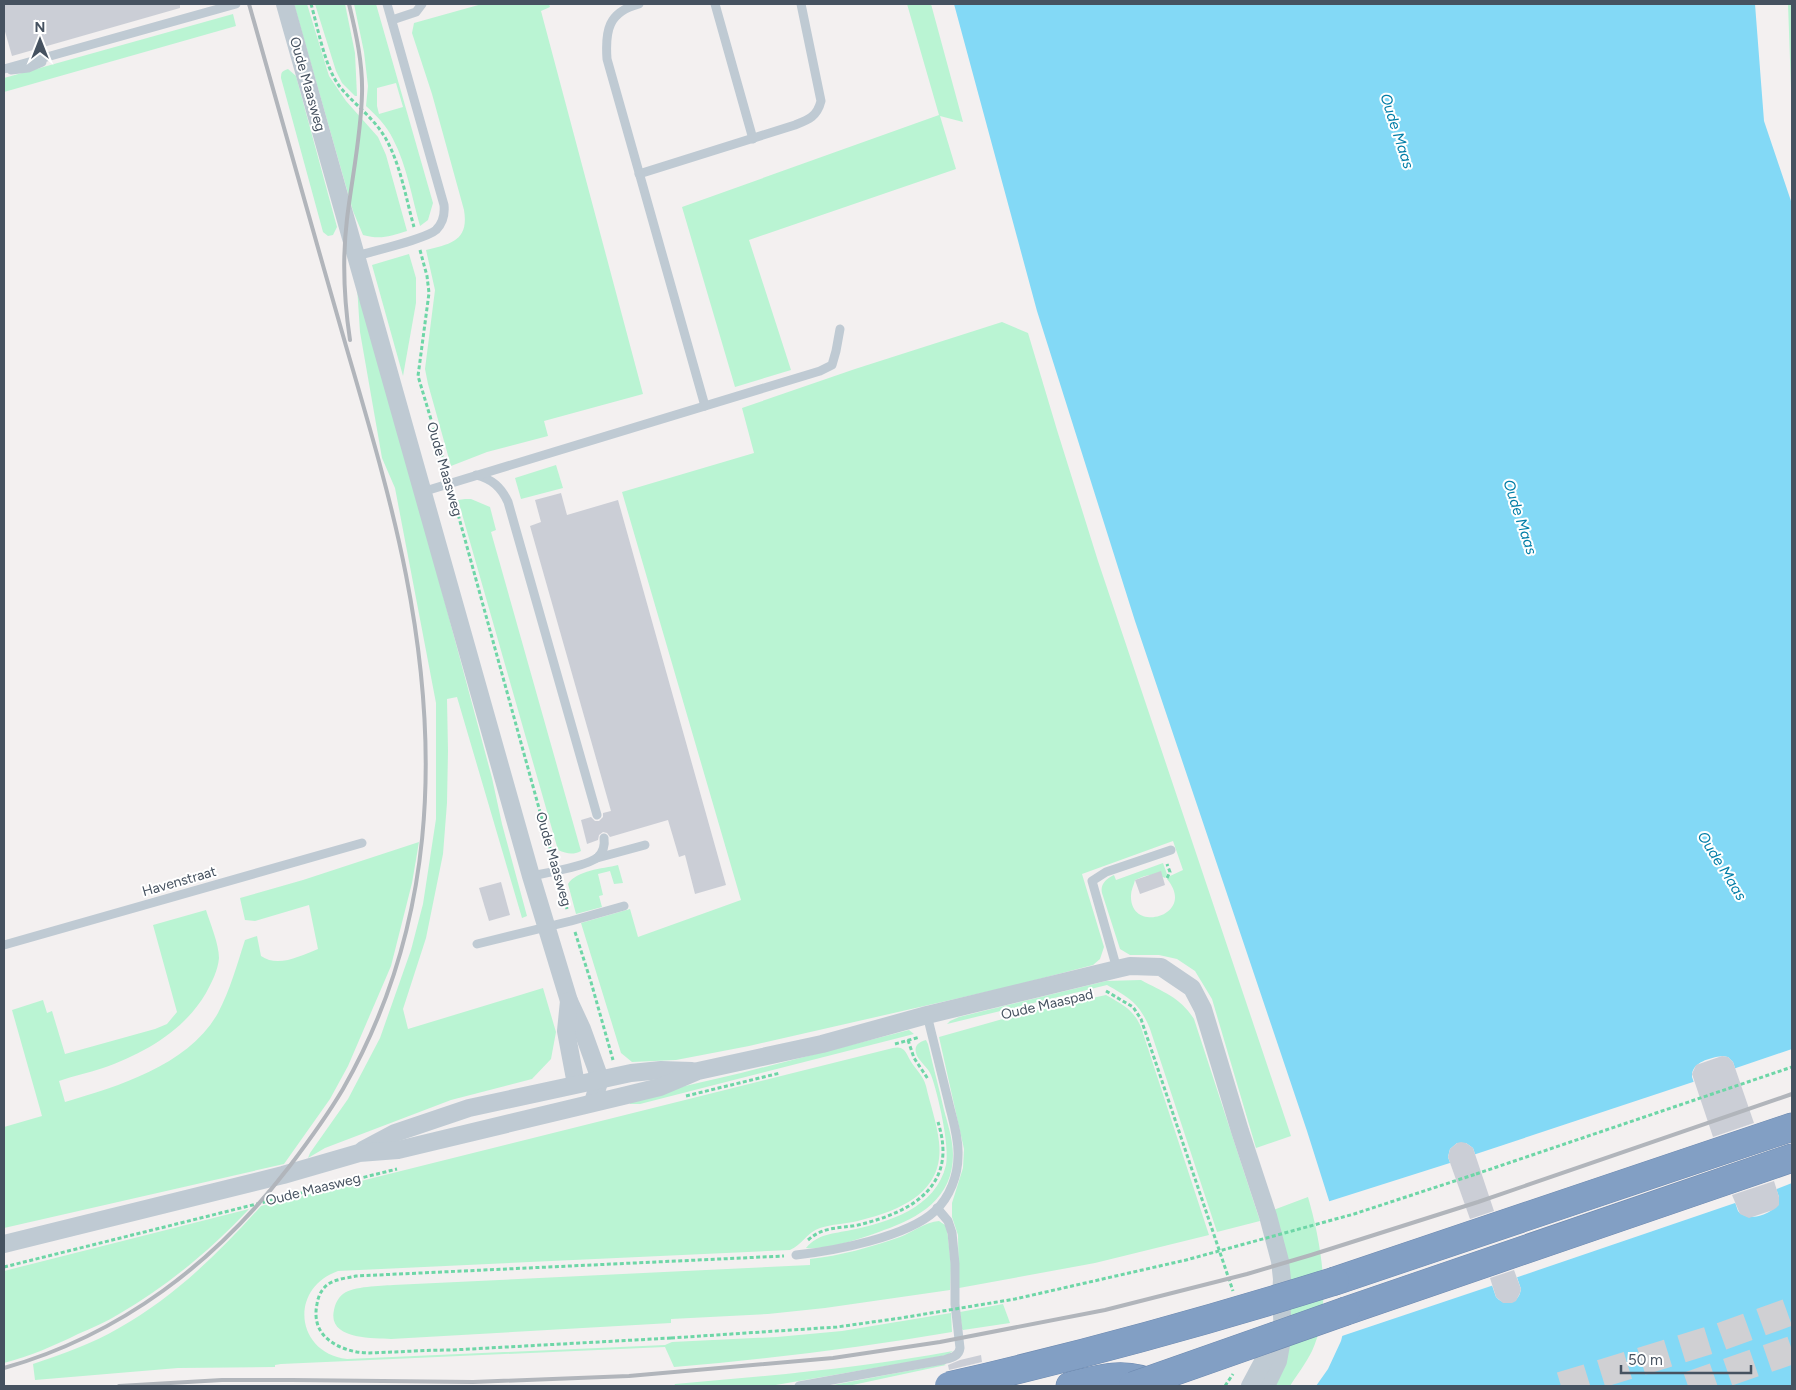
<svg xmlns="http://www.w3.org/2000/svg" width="1796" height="1390" font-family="Figtree,sans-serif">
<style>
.green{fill:#baf4d3;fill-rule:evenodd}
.water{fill:#83d9f6;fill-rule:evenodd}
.pier{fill:#f3f0f0}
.building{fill:#cbced6}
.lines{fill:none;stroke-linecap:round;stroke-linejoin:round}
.highway-tunnel{stroke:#d0d0d3;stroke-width:28;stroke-dasharray:28 14;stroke-linecap:butt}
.highway-casing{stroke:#6e8ab0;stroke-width:29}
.path{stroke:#6ed6a7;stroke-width:3;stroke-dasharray:4 2.5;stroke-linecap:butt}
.lane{stroke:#bfcad3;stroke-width:9}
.street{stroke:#bfcad3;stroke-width:18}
.highway{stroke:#829fc4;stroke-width:28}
.rail{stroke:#b1b5bb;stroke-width:4}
.highway-bridge-casing{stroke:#6e8ab0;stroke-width:29;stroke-linecap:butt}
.path-bridge{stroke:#6ed6a7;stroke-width:3;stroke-dasharray:4 2.5;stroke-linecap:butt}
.highway-bridge{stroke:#829fc4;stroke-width:28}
.labels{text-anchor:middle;stroke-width:4;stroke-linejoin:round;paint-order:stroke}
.street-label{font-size:14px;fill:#465260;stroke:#fff}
.water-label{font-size:15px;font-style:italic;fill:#027ea7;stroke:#fff}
</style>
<rect width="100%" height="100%" fill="#f3f0f0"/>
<!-- green -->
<g class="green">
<path d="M294,4H307L329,76L346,101L378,137L386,155L407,231C390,236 381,240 363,235L353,211Z"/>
<path d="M315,4H345L355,53L357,96H355L342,83L336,71Z"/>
<path d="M354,4H376L433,203L428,220L420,226C412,198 407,166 393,139C387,126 376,115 366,106L368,86L364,52ZM396,83L403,107L379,114L377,106V88Z"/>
<path d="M482,4H549L550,7L541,11L643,394L544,421L548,436L487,452L451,466L428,384L425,369L435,290L426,250C452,244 469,240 464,210L432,94L412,33L414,23Z"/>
<path d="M907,4H931L963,122L940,116L956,169L749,240L791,370L735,387L682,207L939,115Z"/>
<path d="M1788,4H1792V117V116Z"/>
<path d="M233,14L236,26L4,92V78Z"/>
<path d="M288,69L296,76L337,227L333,235L328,236L323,232L281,78C281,72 282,71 288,69Z"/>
<path d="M409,254L416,278V303L403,376L372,265Z"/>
<path d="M356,271L492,778L502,824L527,916L522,918L457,697L447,699L448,751L447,803L443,854L426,938L403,1009L408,1029L543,988L556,1032L551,1059L532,1079L451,1100L325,1148L308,1158L310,1153L348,1099L380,1038L411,950L423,904L436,819V703L395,488L382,458L360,332Z"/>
<path d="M1002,322L1028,333L1057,430L1098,561L1291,1136L1256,1148L1212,999L1195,971L1177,959L1159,955H1130L1120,949L1102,893C1100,884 1106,879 1114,875L1116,880L1163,863L1167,874L1165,878C1153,872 1146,875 1135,880C1134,885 1131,890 1131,895C1129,935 1198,916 1167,879L1170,876L1183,870L1173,841L1082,874L1104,947L1100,959L1093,965L1012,986L749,1046L676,1060L632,1062L621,1053L581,923L630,909L638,937L741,900L622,492L754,453L742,408L855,369Z"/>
<path d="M556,465L563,488L521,499L515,478Z"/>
<path d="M465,499H471L490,507L496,530L491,532L581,851C573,855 567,854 558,850L458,500Z"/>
<path d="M419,842L412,883L391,966L348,1066L330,1099L284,1164L4,1228V1127L42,1116L12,1010L43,1000L47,1013L52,1011L65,1054L155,1029L167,1024L177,1012L153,925L206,910C210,923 219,944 219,958C218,970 212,982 206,993C184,1031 143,1054 103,1068C88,1073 73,1076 59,1081L65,1102C119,1086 189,1065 218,1013C230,990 237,965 245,940L257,936L261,956C278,968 300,956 318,949L309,905L255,921L245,920L240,898L303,880Z"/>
<path d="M618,865L623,883L614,884L610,871L598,874L603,895L599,896L602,907L576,914L568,884C577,870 602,869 618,865Z"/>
<path d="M1141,980C1163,992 1180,997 1194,1019L1260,1221L1217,1232L1150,1029C1140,1004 1130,998 1107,985L947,1024L950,1021L959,1017L1106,981Z"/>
<path d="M1106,995C1123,1005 1133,1009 1141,1027L1209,1235L1095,1263L959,1288L958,1235L952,1217V1203L963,1168L964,1149L939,1037L1024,1013Z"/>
<path d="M909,1030L914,1034L640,1104H630L629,1099L741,1073Z"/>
<path d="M926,1040L928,1044C933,1066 939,1088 944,1110C948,1125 953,1140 953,1155C953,1198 919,1218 884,1230C863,1238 828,1250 806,1248C819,1233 833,1234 851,1230C889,1222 936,1208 946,1165C950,1147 938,1093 931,1075C928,1067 918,1061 916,1053C914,1045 919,1042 926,1040Z"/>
<path d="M893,1048C897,1047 901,1047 904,1050C907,1053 908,1057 910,1060C915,1069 923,1075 926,1086C930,1104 937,1123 939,1142C945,1193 899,1211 858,1221C845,1224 832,1224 820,1228C807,1232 802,1245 790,1250L338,1271C288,1289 296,1353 347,1359L665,1345L672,1342L777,1337L842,1331L951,1313L952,1332C859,1348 767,1359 674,1367L665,1347L281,1364L275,1365V1367L178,1368L35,1380L33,1364C62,1354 92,1344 119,1328C174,1297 219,1253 261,1206Z"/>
<path d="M1308,1197C1321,1242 1333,1306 1312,1351C1306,1363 1297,1375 1290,1386H1275L1286,1361L1268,1212Z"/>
<path d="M249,1209C212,1249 167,1286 119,1314C106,1322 92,1328 78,1334C54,1346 30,1356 4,1363V1271Z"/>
<path d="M939,1221L945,1225L947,1229L951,1265L950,1290L825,1308L768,1314L671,1319V1323L391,1339C373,1338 327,1340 334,1310C335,1304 338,1298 343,1294C354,1286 380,1286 393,1285L810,1265V1259C840,1256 871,1247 900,1237C913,1232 925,1222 939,1221Z"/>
<path d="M1003,1304L1010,1323L963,1330L962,1329L960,1312Z"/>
<path d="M953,1351L947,1355L921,1360L770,1386H674L675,1384C768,1376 861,1368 953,1351Z"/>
<path d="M944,1364L946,1365L848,1386H828Z"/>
</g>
<!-- water -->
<path class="water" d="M954,4H1755L1764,121L1792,204V1386H1316L1328,1369L1341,1341L1348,1313L1347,1283L1332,1210L1307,1131L1135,621L1037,311ZM1722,1056L1728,1057L1733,1062L1779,1197C1780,1213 1748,1224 1738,1211L1692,1077C1691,1062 1710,1058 1722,1056ZM1457,1143H1466L1473,1148L1521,1289C1519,1303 1506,1308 1496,1297L1448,1157L1450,1149Z"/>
<!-- pier -->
<g class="pier">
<path d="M1792,1049V1183L1774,1190L1733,1069Z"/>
<path d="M1696,1081L1738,1202L1515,1278L1473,1155Z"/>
<path d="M1453,1162L1494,1285L1339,1337L1345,1313L1344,1283L1327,1202Z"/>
</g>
<!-- building -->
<g class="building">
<path d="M4,4H180V8L12,56L4,28Z"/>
<path d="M561,493L567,515L618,500L726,885L695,894L685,855L679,857L668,820L610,837L607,833L603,832L599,835L598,840L587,844L581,820L591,817L595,821H599L603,817V813L611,811L530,526L541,522L535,500Z"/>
<path d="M1161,871L1165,885L1140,894L1135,880Z"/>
<path d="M501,882L510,915L489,921L479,888Z"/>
<path d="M1722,1056L1728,1057L1733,1062L1754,1123L1713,1137L1692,1074L1696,1065Z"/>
<path d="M1461,1142L1466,1143L1473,1148L1494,1211L1470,1219L1448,1157L1450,1149L1457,1143Z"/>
<path d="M1774,1181L1779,1197V1205L1776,1208L1773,1210L1749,1218L1740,1214L1732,1195Z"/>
<path d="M1514,1270L1521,1289L1520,1293L1516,1301L1512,1303H1503L1496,1297L1490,1278Z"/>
<path d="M981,1355L982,1362L949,1370L948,1365L960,1360Z"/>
</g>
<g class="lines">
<!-- highway-tunnel -->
<g class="highway-tunnel">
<path d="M1561,1386L1717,1338L1792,1311"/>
<path d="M1688,1386L1792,1350"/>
</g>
<defs>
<g id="highway">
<path d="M1335,1281L1792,1127"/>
<path d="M1346,1311L1792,1158"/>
<path d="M1070,1386C1101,1378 1127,1370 1158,1386"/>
</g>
</defs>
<!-- highway casing -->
<use href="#highway" class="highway-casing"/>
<!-- path -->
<g class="path">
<path d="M311,4C318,28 325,68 340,87C355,105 375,119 386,139C401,166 406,199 414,227"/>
<path d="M420,250L427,276L429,293L418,376L447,473"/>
<path d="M453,496L553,859"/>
<path d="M1167,878L1170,872L1167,864"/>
<path d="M560,882L567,909"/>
<path d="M575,932L591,982L613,1060"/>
<path d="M1106,991L1133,1007L1141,1019L1233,1291"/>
<path d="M908,1040L914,1058L928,1079"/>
<path d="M895,1044L920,1037"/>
<path d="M686,1096L780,1073"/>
<path d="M1476,1174L1792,1067"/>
<path d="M808,1240C824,1226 838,1229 858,1225C896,1216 942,1198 943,1152C943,1141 941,1132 938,1122"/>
<path d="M4,1267L397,1169"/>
<path d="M671,1338C598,1342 525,1346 452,1350C433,1350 414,1351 395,1352C383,1352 369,1354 357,1352C332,1347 311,1333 317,1304C318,1297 321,1290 327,1285C335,1279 347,1278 356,1276L784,1256"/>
<path d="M1225,1386L1233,1374"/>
</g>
<!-- lane -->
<g class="lane">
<path d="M639,4C608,12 605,31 607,59L705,406"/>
<path d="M715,4L753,139"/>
<path d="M392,20L416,12L422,4"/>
<path d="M4,69L236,4"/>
<path d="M11,70L28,68L42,62"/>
<path d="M639,174L795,125C808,120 817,117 821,101L801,4"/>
<path d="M357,256C372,251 426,239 436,230C443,223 445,215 444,205L387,4"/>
<path d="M476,475C492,479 501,487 508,502L597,815"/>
<path d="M422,492L820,371L832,365L836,351L840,329"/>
<path d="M597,858L645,845"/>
<path d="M531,876C546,873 588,866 598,857C603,852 605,845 604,838"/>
<path d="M477,944L571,921L624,906"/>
<path d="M4,945L362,843"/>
<path d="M1117,969L1092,881L1106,872L1171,850"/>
<path d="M796,1255C834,1251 907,1237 935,1211C950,1197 958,1175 958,1156C959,1137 952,1118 948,1100C941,1072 934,1044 927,1015"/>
<path d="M799,1386L943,1360C950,1358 959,1357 960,1348L955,1304V1264L952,1233L948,1221L937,1208"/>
</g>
<!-- street -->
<g class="street">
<path d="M285,4L531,876L569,1001L582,1029L600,1079L593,1102"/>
<path d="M569,1001L566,1031L576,1084"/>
<path d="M363,1150L395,1133L469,1108L631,1073L661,1070L692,1071"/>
<path d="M4,1244L283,1175L359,1153L398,1150L623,1096L660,1087L698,1071L822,1044L927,1015L1117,969L1130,966L1161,967L1192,988L1203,1009L1240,1131L1268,1216L1280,1261L1282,1279L1281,1296L1283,1334L1278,1361L1266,1386"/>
<path d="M1250,1386L1266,1356L1273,1331"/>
</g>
<!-- highway -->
<use href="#highway" class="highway"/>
<!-- rail -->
<g class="rail">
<path d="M349,4C356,33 363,64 362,94C361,136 352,177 347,219C342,260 344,300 350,340"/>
<path d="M4,1368C121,1335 216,1262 289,1167C308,1142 327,1116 343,1089C435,928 441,753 406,575C391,498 368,422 346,346C313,232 282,117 249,4"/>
<path d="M119,1386L222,1380H292L473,1382L629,1376L833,1358L940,1342L1105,1310L1247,1274L1311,1255L1478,1202L1792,1094"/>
</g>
<defs>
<g id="highway-bridge">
<path d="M949,1386C1079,1356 1207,1321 1335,1281"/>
<path d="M1133,1386L1346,1311"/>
</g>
</defs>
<!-- highway-bridge casing -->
<use href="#highway-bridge" class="highway-bridge-casing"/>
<!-- path-bridge -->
<path class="path-bridge" d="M671,1338L837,1327L901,1318L1015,1299L1186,1260L1354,1214L1476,1174"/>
<!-- highway-bridge -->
<use href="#highway-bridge" class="highway-bridge"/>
</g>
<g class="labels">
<!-- street labels -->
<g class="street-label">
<text transform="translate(308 84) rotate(74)" y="5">Oude Maasweg</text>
<text transform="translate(445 469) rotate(74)" y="5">Oude Maasweg</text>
<text transform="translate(554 859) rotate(74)" y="5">Oude Maasweg</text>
<text transform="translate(179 881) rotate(-16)" y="5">Havenstraat</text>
<text transform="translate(1047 1004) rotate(-13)" y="5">Oude Maaspad</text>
<text transform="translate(313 1189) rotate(-14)" y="5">Oude Maasweg</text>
</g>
<!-- water labels -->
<g class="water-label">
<text transform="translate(1397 131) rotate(72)" y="5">Oude Maas</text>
<text transform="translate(1520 517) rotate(72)" y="5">Oude Maas</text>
<text transform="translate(1722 866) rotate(58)" y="5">Oude Maas</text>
</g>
</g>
<!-- border -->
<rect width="1796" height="1390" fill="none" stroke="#465260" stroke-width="10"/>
<!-- north arrow -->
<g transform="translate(40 40)" stroke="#ffffff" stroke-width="4" paint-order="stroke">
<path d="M0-4L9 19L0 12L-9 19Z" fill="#465260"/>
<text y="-8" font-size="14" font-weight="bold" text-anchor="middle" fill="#465260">N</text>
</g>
<!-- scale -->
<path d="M1621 1365v8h130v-8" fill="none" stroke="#465260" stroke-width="2.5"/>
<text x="1628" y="1365" font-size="15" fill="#465260" stroke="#ffffff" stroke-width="4" paint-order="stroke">50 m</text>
</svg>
